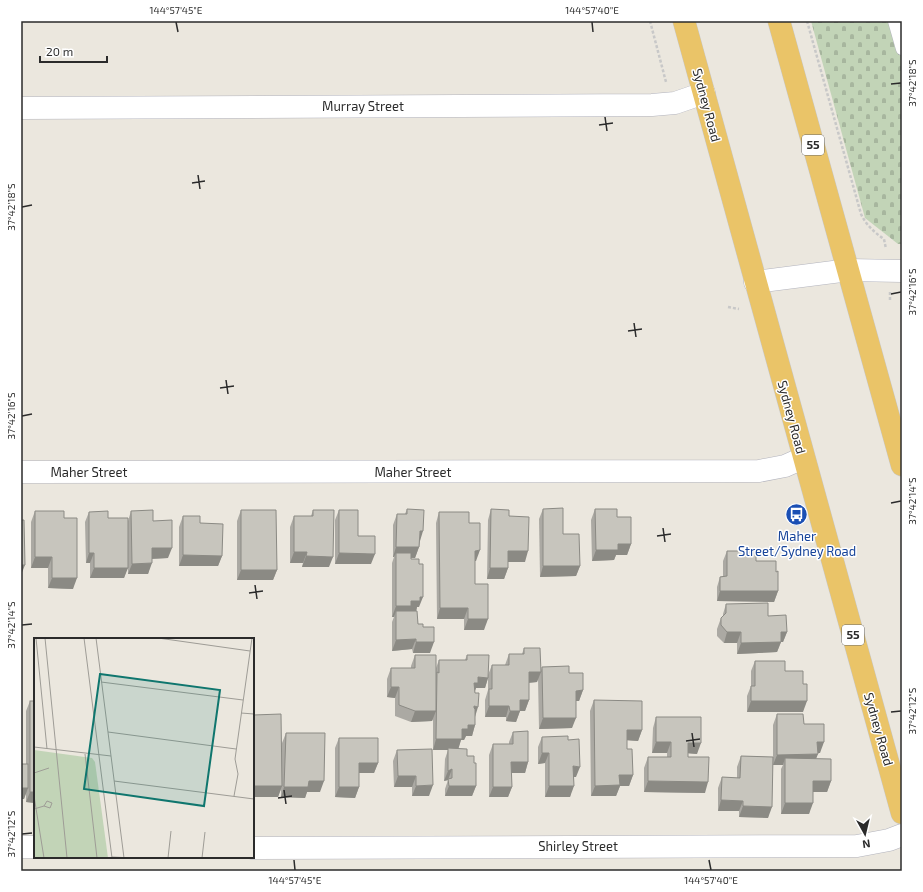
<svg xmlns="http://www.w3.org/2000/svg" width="923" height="892" font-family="'Exo 2',sans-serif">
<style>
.cemetery{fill:url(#cemetery-stones)}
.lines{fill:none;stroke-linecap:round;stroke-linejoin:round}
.service-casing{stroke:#b2b3bd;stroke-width:13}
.minor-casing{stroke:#b2b3bd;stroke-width:23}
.tertiary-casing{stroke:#b2b3bd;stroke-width:23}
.trunk-casing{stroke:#c8c8c8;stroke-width:23}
.path{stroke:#c8c8c8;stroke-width:2.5;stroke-dasharray:3 2;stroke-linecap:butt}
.service{stroke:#fff;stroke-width:12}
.minor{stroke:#fff;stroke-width:22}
.tertiary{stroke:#fff;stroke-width:22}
.trunk{stroke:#eac468;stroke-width:22}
.wall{fill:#aba9a3}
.shaded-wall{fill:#8b8a84}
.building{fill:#c7c5bd;stroke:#8b8a84}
.ticks{fill:none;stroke:#2b2b2b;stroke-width:1.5}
.labels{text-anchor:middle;stroke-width:3;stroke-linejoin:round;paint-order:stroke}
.shield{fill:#fff;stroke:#6b6b6b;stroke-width:1}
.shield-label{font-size:12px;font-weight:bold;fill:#2b2b2b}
.street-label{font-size:13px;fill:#2b2b2b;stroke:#fff}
.transit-label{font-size:13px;fill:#164399;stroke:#fff}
.inset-road{fill:none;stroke:#9e9c96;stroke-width:1}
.view{fill:#0f766e;fill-opacity:0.15;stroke:#0f766e;stroke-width:2}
.inset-edge{fill:none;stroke:#2b2b2b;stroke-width:2}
.neatline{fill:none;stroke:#2b2b2b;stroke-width:1.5}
.ticks-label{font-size:10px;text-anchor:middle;fill:#2b2b2b}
</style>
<defs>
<pattern id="cemetery-stones" width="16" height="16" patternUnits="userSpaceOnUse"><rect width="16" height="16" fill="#c2d4b7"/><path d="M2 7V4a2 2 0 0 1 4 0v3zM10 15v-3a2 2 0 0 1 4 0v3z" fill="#a7b69e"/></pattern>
</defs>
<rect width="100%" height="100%" fill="#ebe7de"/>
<!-- cemetery -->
<path class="cemetery" d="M811,21H902V244H898L865,218Z"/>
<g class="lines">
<defs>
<path id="service" d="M894,21L902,49"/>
<g id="minor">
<path d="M21,108L652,105L675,103L704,93"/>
<path d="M21,472L759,471L785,466L803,458"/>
<path d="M21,847H35"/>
<path d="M253,848L857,846L889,840L902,835"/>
</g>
<path id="tertiary" d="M755,282L849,270L902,271"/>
<g id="trunk">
<path d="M684,21L902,813"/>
<path d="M779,21L902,465"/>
</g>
</defs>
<!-- service casing -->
<use href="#service" class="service-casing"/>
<!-- minor casing -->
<use href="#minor" class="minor-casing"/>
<!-- tertiary casing -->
<use href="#tertiary" class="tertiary-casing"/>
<!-- trunk casing -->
<use href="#trunk" class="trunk-casing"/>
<!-- path -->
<g class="path">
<path d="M650,21L666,82"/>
<path d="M807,21L861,214C866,225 874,232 884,239L886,249"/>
<path d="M890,292V300"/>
<path d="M728,307L739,309"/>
</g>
<!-- service -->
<use href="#service" class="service"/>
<!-- minor -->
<use href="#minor" class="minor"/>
<!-- tertiary -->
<use href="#tertiary" class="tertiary"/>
<!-- trunk -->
<use href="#trunk" class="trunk"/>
</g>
<!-- wall -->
<g class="wall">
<path d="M407,509L420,541L419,547L415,558H411L419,607H417L416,611L418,624L423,627L430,653H413L412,649L392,651V622L394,617H392V563L394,557H393V525L397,514H405Z"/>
<path d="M491,509L509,516L525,562H508V568L504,579H487L488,520Z"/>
<path d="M543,509L563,534L580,566L576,576L540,577L539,519Z"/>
<path d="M595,509L617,517L631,544L627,555H616L614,560L592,561L591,520Z"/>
<path d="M241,510L277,570L273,580H237V521Z"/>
<path d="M313,510L329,567H302L303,563H290V527L294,516H311Z"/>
<path d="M339,510L358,536L371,564H335V520Z"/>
<path d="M35,511L64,518L73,589L48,588V568H31V522Z"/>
<path d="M131,511L153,521L168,558L152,559L148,574H128V565L124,578H90V563H86L85,522L89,512L108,518L128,521Z"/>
<path d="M439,512L469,523L476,561H475V584L484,630H464V619H437L436,523Z"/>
<path d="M183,516L200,523L222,556L218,566H179V527Z"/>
<path d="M727,551L756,561L776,572L778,591L774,602L717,601V587L720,577L723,576V561Z"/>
<path d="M726,604L768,616L787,632L783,642H781L777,652L737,654V643H724L717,636V629L721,618L723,617V614Z"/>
<path d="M524,648L541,671L542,667L569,673L583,690L579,701H576L572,728L539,729L538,678L537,682L529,683V700L525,711H520L516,722L506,721V717H485V700L488,690V678L485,688H476L475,690V725L472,736H466L464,740H461L458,749L467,756L476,786L472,796H445V789L448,780L444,781L445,759L448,750H433V719L432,721L411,722L395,716V698L387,697V679L391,668H411V666L415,655L436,668L439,660H465L467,655L488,675L492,665H505L509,654H522Z"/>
<path d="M755,661L785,671L803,684V712H747V696L751,686V671Z"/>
<path d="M594,700L642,730L638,741L627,740V749L633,775L629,786H620L616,796H591L590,711Z"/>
<path d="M30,701H35V803L26,802V793L24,799L26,764V711Z"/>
<path d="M777,714L804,724L820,753H817L816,759L831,781L827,792H813L809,814H781V769L783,765H773L768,818L739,817V811H718V788L722,777L737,778V767L741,756L773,757V725Z"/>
<path d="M253,715L281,764L282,743L286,733L320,792H307L305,798L281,797V789L278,797H253Z"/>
<path d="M656,717L697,754L688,753V757L705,793L644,792V768L648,757H667V753H652L653,728Z"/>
<path d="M513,732L528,762L525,773H511L512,787L508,797H489V755L493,744H509V742Z"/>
<path d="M542,737L568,740L576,777H574L570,797H545V763L538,764V747Z"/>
<path d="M339,738L378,763L374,773H359V787L355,798L335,797V748Z"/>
<path d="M397,750L429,796H412V787H394L393,761Z"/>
</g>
<!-- shaded-wall -->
<g class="shaded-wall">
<path d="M420,531H423L420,541Z"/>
<path d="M618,544H631L627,555H616L614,560L592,561L596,550Z"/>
<path d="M396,547H419L415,558L396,557V553L394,557H393Z"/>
<path d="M152,548H172L168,558L148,559Z"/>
<path d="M480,550L476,561H471L475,551Z"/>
<path d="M508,551H528L525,562H504Z"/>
<path d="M294,552H307L303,563H290Z"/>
<path d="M89,553H94L90,563H86Z"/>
<path d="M339,553L375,554L371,564H335Z"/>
<path d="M183,555L222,556L218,566H179Z"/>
<path d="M306,556L333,557L329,567H302Z"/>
<path d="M35,557H52L48,568H31Z"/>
<path d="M152,563L148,574H128L132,564Z"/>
<path d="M21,565H25L21,575Z"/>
<path d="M543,566H580L576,576L540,577Z"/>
<path d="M94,568H128L124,578H90Z"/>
<path d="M490,568H508L504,579H487Z"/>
<path d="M241,570H277L273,580H237Z"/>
<path d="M52,578H77L73,589L48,588Z"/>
<path d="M720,591H778L774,602L717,601Z"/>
<path d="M420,597H423L419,607H417L416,612L396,611L394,617H392L396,606L411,601Z"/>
<path d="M440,608H468L464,619H437Z"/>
<path d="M468,619H488L484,630H464Z"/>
<path d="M727,632H741L737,643H724Z"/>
<path d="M781,632H787L783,642H781L777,652L737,654L741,643Z"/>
<path d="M416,639L412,649L392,651L396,640Z"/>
<path d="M416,642H434L430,653H413Z"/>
<path d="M529,672H541L537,682L525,683Z"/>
<path d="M478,677L488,678L485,688H476L474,694V683Z"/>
<path d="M391,687H399L395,698L387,697Z"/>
<path d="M583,690L579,701H572L576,691Z"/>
<path d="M520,700H529L525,711H518H520L516,722L506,721L510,711Z"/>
<path d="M751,701H807L803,712H747Z"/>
<path d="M474,706L478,707L475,717Z"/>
<path d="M489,706H509L506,717H485Z"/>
<path d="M415,711H436L432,721L411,722Z"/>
<path d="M543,718H576L572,728L539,729Z"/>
<path d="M468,725H475L472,736H466L464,740H461L458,750L448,748V750H433L436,739L462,729Z"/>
<path d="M627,730H642L638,741L623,740Z"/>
<path d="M656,742H671L667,753H652Z"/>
<path d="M817,742H824L820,753H814Z"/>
<path d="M688,743H701L697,754L684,753Z"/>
<path d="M542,753H549L545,763L538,764Z"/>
<path d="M818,754L814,764L785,758L783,765H773L777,755Z"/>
<path d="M511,762H528L525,773H508Z"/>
<path d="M359,763H378L374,773H355Z"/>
<path d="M573,766L580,767L576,777H569Z"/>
<path d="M452,769L448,780V779V780L444,781L448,771Z"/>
<path d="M619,775H633L629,786H620L616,796H591L595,786Z"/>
<path d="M398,776H416L412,787H394Z"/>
<path d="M309,781H324L320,792H307L305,798L281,797L284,787Z"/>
<path d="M648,781L708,782L705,793L644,792Z"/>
<path d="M813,781H831L827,792H809Z"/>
<path d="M433,785L429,796H412L416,786Z"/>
<path d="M254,786H282L278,797H253Z"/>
<path d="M449,786H476L472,796H445Z"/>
<path d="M549,786H574L570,797H545Z"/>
<path d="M339,787H359L355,798L335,797Z"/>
<path d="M493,787H512L508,797H489Z"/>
<path d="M21,788H28L24,799H21Z"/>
<path d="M30,792H35V803L26,802Z"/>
<path d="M721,800L743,801L739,811H718Z"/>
<path d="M785,803H813L809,814H781Z"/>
<path d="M743,806L772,807L768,818L739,817Z"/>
</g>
<!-- building -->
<g class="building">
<path d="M563,508V534H579L580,566H543V509Z"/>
<path d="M407,509L424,510L423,531H420L419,547H396L397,514H407Z"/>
<path d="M491,509L509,510V516L529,517L528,551H508V568H490Z"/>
<path d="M595,509H617V517H631V544H618V550H596Z"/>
<path d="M153,510V521L172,520V548H152V563L132,564L131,511Z"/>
<path d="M241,510H276L277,570H241Z"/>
<path d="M313,510H334L333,557L306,556L307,552H294V516H313Z"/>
<path d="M339,510H358V536H375V554L339,553Z"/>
<path d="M35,511H64V518H77V578H52V557H35Z"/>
<path d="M108,511V518H128V568H94V553H89V512Z"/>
<path d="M439,512H469V523H480V550L475,551V584H488V619H468V608H440Z"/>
<path d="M183,516H200V523L223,524L222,556L183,555Z"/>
<path d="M21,520H24L25,565H21Z"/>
<path d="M727,551H756V561H776V572L778,571V591H720V577L727,576Z"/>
<path d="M396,553H411V559H419V564H423V597H420V601H411V606H396Z"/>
<path d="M768,603V616L786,615L787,632H781V642L741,643V632H727L721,625V618L726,613V604Z"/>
<path d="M396,611H417L418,624H423V627H434V642H416V639L396,640Z"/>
<path d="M524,648H540L541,672H529V700H520V711H510L509,706H489V689H492V665H509V654H524Z"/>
<path d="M415,655H436V711H415L399,705V687H391V668H415Z"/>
<path d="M467,655H489L488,678L478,677V683H474L475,693H479L478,707L474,706V708L475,709V725H468V729H462V739H436L437,672L439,673V660H467Z"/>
<path d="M755,661H785V671H803V684H807V701H751V686H755Z"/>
<path d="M569,666V673H583V690L576,691V718H543L542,667Z"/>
<path d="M594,700L642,701V730H627V749H632L633,775H619L620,785L595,786Z"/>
<rect x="30" y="701" width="5" height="91"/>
<path d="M281,714L282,786H254V780H253V715Z"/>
<path d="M777,714H803L804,724H824V742H817L818,754L777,755Z"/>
<path d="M656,717H701V743H688V757H709L708,782L648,781V757H671V742H656Z"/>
<path d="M528,731V762H511L512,787H493V744H513V732Z"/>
<path d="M286,733H325L324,781H309L308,787H284Z"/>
<path d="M568,736V740L579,739L580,767L573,766L574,786H549V753H542V737Z"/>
<path d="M339,738H378V763H359V787H339Z"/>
<path d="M448,748L467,749V756H474V763H476V786H449L448,779L452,778V769L448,771Z"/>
<path d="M432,749L433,785L416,786V776H398L397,750Z"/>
<path d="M741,756L773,757L772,807L743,806V801L721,800L722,777L740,778Z"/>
<path d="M785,758L831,759V781H813V803H785Z"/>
<rect x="21" y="764" width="7" height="24"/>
</g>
<!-- ticks -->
<path class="ticks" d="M176,22L178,32M592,22L593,32M891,84L901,83M605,117L607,131M599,125L613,123M198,175L200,189M192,183L205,181M22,207L32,205M891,294L901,292M634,323L636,337M628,331L642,329M226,380L228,394M220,388L234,386M22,416L32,414M891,503L901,501M663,528L665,542M657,536L671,534M255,585L257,599M249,593L263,591M22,625L32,624M891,712L901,711M692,733L694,747M686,741L700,739M284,790L286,804M278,798L292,796M22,834L32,833M294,860L295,870M709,860L711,870"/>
<!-- icons -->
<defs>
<symbol id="bus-disc" viewBox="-11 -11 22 22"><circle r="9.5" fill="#1a4fb4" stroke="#fff"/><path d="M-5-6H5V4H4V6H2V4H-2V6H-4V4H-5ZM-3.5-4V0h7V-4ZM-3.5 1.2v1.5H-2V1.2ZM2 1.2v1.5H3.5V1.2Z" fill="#fff"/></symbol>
</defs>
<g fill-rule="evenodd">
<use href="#bus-disc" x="784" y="502" width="25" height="25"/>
</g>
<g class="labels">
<!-- shield labels -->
<g class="shield">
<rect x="802" y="135" width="22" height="20" rx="3"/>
<rect x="842" y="625" width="22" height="20" rx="3"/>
</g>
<g class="shield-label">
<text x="813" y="149">55</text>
<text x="853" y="639">55</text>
</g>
<!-- street labels -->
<g class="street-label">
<text transform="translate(707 105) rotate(75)" y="5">Sydney Road</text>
<text x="363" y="111">Murray Street</text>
<text transform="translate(792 417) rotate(75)" y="5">Sydney Road</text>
<text x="89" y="477">Maher Street</text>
<text x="413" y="477">Maher Street</text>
<text transform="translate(879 729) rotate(74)" y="5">Sydney Road</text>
<text x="578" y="851">Shirley Street</text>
</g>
<!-- transit labels -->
<g class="transit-label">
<text x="797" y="541">Maher<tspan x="797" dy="15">Street/Sydney Road</tspan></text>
</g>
</g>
<!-- overview -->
<g transform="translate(34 638)">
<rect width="220" height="220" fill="#ebe7de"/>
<path d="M0,112L58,120L61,124L74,220H0Z" fill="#c2d4b7"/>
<path class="inset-road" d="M2,0L13,111M11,0L33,220M50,0L78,220M62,0L90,220M124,0L216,13M67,44L209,62M207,75L220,76M74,94L202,111M0,109L77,118M51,116L63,220M0,135L15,130M80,143L220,161M0,158L10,220M200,158L204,136L201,121L218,0M0,171L10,168L16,170L18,165L13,163L10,168M78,219L99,220M134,220L137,193M168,220L171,194"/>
<path class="view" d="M66,36L186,52L170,168L50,151Z"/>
<rect width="220" height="220" class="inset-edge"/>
</g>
<!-- border -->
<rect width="923" height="892" fill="none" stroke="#ffffff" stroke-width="44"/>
<!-- north arrow -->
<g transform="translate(865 834) rotate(172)" stroke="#ffffff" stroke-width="3" paint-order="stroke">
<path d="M0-3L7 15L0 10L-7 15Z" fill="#2b2b2b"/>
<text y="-6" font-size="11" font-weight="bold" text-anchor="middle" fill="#2b2b2b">N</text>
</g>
<!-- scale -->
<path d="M40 56v6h67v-6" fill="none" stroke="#2b2b2b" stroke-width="2"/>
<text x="46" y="56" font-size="12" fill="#2b2b2b" stroke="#ffffff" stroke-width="3" paint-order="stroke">20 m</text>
<rect x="22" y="22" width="879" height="848" class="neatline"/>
<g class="ticks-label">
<text x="176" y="14">144°57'45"E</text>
<text x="592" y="14">144°57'40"E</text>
<text transform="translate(912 83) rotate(-90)" y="4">37°42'18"S</text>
<text transform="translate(11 207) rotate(-90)" y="4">37°42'18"S</text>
<text transform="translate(912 292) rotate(-90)" y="4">37°42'16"S</text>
<text transform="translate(11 416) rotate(-90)" y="4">37°42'16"S</text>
<text transform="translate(912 501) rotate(-90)" y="4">37°42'14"S</text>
<text transform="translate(11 625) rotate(-90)" y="4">37°42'14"S</text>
<text transform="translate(912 711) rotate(-90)" y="4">37°42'12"S</text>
<text transform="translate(11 834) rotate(-90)" y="4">37°42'12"S</text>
<text x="295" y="884">144°57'45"E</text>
<text x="711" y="884">144°57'40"E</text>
</g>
</svg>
